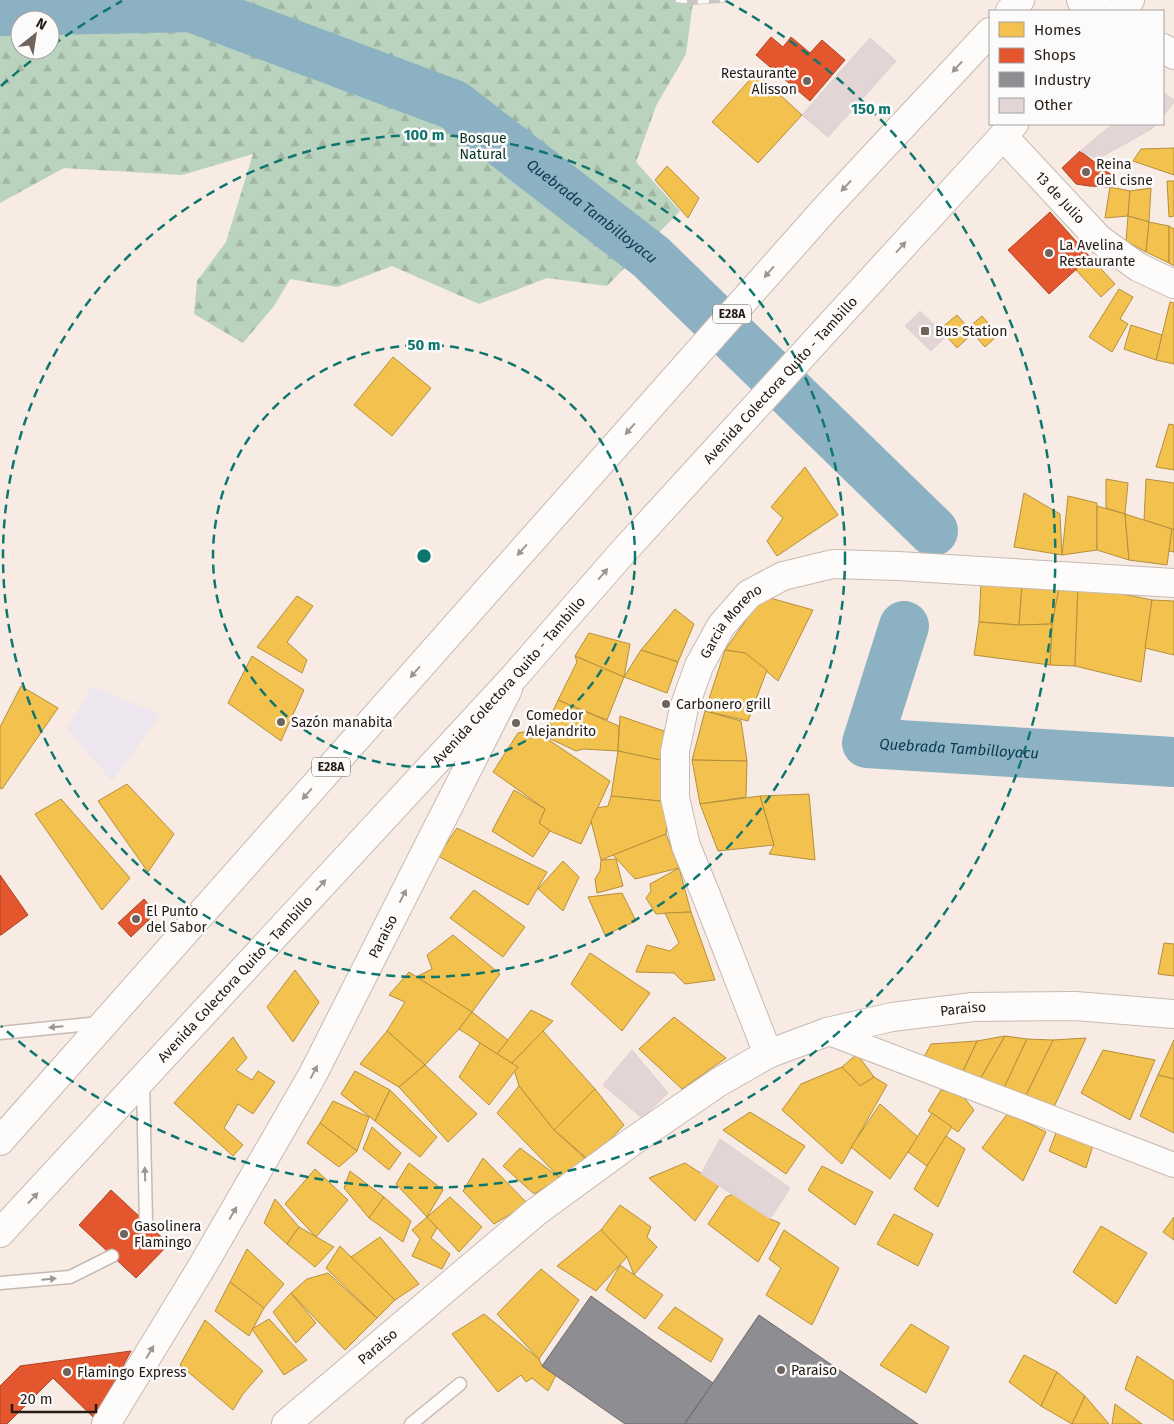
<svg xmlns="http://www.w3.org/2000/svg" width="1174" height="1424" font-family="'Fira Sans',sans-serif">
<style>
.commercial{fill:#ede6ee}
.forest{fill:url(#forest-firs);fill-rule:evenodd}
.homes{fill:#f2c14e;stroke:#b58f3c}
.shops{fill:#e4572e;stroke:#ab4526}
.industry{fill:#8d8d92;stroke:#6e6a6c}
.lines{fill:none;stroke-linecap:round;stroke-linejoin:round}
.river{stroke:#8cb1c2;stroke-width:50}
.building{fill:#e3d5d5;stroke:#ddd0d0}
.lane-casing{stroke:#c6bab3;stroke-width:15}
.street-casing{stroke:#c6bab3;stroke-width:26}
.secondary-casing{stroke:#c6bab3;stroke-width:30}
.highway-casing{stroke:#c6bab3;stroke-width:30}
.lane{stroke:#fefcfb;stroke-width:12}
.street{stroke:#fefcfb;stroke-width:24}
.secondary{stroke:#fefcfb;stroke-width:28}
.highway{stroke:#fefcfb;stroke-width:28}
.rail-casing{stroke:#c9c6c4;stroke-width:5.5}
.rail{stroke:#fbfbfb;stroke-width:4;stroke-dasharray:11;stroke-linecap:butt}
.oneway{fill:#9d9692}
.ring{fill:none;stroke:#0f766e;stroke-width:2.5;stroke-dasharray:9 6}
.poi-dot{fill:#6f635c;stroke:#fbfbfb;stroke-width:2}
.labels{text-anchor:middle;stroke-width:5;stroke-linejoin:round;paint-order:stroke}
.shield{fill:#fbfbfb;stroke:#665e58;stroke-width:1}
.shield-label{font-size:12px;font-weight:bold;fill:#261a12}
.poi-label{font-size:14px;fill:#261a12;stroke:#fbfbfb;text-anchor:start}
.park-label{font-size:14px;fill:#05341f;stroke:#fbfbfb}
.street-label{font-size:14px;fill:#261a12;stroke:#fbfbfb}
.water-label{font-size:15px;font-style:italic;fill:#083b50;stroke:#fbfbfb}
.centre{fill:#0f766e;stroke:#fbfbfb;stroke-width:2.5}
.ring-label{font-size:15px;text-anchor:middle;font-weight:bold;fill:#0f766e;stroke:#fbfbfb;stroke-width:5;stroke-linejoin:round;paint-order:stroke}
</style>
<defs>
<pattern id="forest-firs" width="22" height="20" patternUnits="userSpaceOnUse" patternTransform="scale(1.25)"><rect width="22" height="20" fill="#bad3be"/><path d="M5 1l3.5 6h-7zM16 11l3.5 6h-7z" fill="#a0b5a2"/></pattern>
</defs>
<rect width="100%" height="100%" fill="#f7ebe4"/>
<!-- commercial -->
<path class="commercial" d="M92,686L161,715L112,781L67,729Z"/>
<!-- forest -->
<path class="forest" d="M0,0H676L693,2L686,54L656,106L636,162L680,211L607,286L547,278L479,304L392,266L337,287L290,279L274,306L243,343L194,314L197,281L226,242L253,154L182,175L64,168L0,203ZM20,20H50V50H20Z"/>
<!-- homes -->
<g class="homes">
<path d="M756,73L802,115L758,163L712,122Z"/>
<path d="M1174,148V175L1133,161L1141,149Z"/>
<path d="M667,166L699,198L688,218L655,180Z"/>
<path d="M1167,181H1174V216L1169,217Z"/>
<path d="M1110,187L1130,191L1128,216L1105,218Z"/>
<path d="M1151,188L1149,222L1128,216L1130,191Z"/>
<path d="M1128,216L1149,222L1146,252L1126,241Z"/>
<path d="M1149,222L1169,226V263L1146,252Z"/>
<path d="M1169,226L1174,229V266L1169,263Z"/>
<path d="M1090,257L1115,284L1101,297L1076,270Z"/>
<path d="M1119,289L1133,297L1120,319L1128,324L1112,352L1089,337Z"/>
<path d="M1170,302L1174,303V364L1156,360Z"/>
<path d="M957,315L973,333L957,348L940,329Z"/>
<path d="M982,316L998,335L985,347L968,328Z"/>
<path d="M1131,325L1162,335L1156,360L1124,349Z"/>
<path d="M393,357L431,388L392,436L354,405Z"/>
<path d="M1169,424L1174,425V470L1156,467Z"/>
<path d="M805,467L838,515L777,556L767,541L783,518L771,507Z"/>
<path d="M1106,479L1128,483L1125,514L1106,508Z"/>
<path d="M1146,479L1174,483V530L1144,520Z"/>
<path d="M1024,493L1060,514L1062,555L1014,547Z"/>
<path d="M1068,496L1097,503V550L1062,555Z"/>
<path d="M1097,506L1125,514L1129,560L1097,550Z"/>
<path d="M1125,514L1172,529L1167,565L1129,560Z"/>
<path d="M1172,529L1174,530V552L1169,551Z"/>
<path d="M981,583L1022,585L1019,625L979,622Z"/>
<path d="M1022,585L1059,589L1052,624L1019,625Z"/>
<path d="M1078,585L1075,666L1050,665L1052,624L1059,589Z"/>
<path d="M1078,585L1152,600L1141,682L1075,666Z"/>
<path d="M297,596L313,606L287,642L307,660L302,673L257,647Z"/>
<path d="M763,596L813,610L778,681L745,653L725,650Z"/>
<path d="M1152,600L1174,601V655L1145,648Z"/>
<path d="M675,609L694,624L678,662L641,650Z"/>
<path d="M979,622L1019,625L1052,624L1050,665L974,655Z"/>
<path d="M589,633L630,644L624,677L575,656Z"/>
<path d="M641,650L678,662L667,693L624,677Z"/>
<path d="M725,650L745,653L767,670L748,721L705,711Z"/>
<path d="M252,656L304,690L281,741L228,703Z"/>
<path d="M575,656L624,677L607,720L558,700L577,662Z"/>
<path d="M21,686L58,708L2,789L0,788V727Z"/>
<path d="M558,700L619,726L618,751L583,749L576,751L542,735Z"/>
<path d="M705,711L741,721L747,761L692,760Z"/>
<path d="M620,716L664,731L665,761L618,751Z"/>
<path d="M534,730L610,781L581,844L550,831L539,823L545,809L493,772L518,733Z"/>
<path d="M618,751L665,761L669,802L611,796Z"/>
<path d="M692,760L747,761L746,797L700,804Z"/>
<path d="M127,784L174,834L148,872L98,801Z"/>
<path d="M514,790L545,809L539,823L550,831L533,857L492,831Z"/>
<path d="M809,794L815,860L769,854L774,845L760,796Z"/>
<path d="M611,796L669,802L666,834L601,860L591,821L597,808L608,806Z"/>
<path d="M760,796L774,845L718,851L700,804Z"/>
<path d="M61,799L130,878L102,910L35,814Z"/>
<path d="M457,828L547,872L528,905L438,856Z"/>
<path d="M666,834L679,868L635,879L613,855Z"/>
<path d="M616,859L623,886L597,893L595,879L600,871L601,860Z"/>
<path d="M563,861L579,877L563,911L538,889Z"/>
<path d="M679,868L691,912L656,914L646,898L651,891L650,884Z"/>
<path d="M474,890L525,927L503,957L450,918Z"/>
<path d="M622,893L636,921L605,935L588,897Z"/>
<path d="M691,912L715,980L685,984L674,973L636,972L647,945L670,951L679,943L665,913Z"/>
<path d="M453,935L500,974L472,1012L416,977L432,969L427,955Z"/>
<path d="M1164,943L1174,944V976L1158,974Z"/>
<path d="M590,953L650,993L622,1031L571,984Z"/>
<path d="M295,970L319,1002L293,1042L267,1007Z"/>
<path d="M409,972L472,1012L459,1029L425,1065L387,1031L405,1002L389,995Z"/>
<path d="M531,1010L553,1021L512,1063L497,1054Z"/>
<path d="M472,1012L508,1040L497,1054L459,1029Z"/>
<path d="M674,1017L726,1058L682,1089L639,1049Z"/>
<path d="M387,1031L425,1065L399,1087L360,1064Z"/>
<path d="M543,1031L595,1089L554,1130L519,1086L512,1063Z"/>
<path d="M1005,1036L979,1081L963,1071L977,1041Z"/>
<path d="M1005,1036L1027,1039L1003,1090L979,1081Z"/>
<path d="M233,1037L247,1058L236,1070L252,1080L258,1071L275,1082L253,1114L238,1104L224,1128L243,1145L233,1156L174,1103Z"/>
<path d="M1086,1038L1054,1107L1024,1099L1053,1040Z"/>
<path d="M1027,1039L1053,1040L1024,1099L1003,1090Z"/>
<path d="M1174,1040V1079L1158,1075Z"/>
<path d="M977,1041L963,1071L923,1059L931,1044Z"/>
<path d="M480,1043L518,1067L489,1105L459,1077Z"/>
<path d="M1103,1050L1155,1060L1130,1120L1081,1093Z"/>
<path d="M857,1054L874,1077L860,1086L842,1067Z"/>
<path d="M425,1065L477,1114L448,1142L399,1087Z"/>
<path d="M842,1067L860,1086L874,1077L887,1085L842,1164L782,1110L801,1084Z"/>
<path d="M355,1071L390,1090L375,1121L341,1094Z"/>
<path d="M1158,1075L1174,1079V1133L1140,1116Z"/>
<path d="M519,1086L554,1130L585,1158L560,1178L497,1113Z"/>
<path d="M595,1089L624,1125L590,1161L554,1130Z"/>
<path d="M390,1090L437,1137L420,1157L375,1121Z"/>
<path d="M941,1090L961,1094L974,1110L958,1132L928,1111Z"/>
<path d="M333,1101L369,1117L357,1151L320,1123Z"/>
<path d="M880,1104L918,1137L890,1179L851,1147Z"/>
<path d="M750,1112L805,1146L786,1174L723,1130Z"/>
<path d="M932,1113L952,1127L927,1166L908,1152Z"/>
<path d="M1008,1113L1046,1132L1023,1181L982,1148Z"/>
<path d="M320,1123L357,1151L339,1167L307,1143Z"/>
<path d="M1059,1125L1094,1142L1086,1168L1049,1151Z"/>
<path d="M372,1127L401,1153L389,1170L363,1149Z"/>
<path d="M946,1136L965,1149L938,1207L914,1189L927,1166Z"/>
<path d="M520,1148L560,1178L534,1194L503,1166Z"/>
<path d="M483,1158L528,1204L494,1224L463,1191Z"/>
<path d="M409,1163L443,1190L427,1217L396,1184Z"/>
<path d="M685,1163L719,1185L695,1221L649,1178Z"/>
<path d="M822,1166L873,1192L855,1225L808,1190Z"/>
<path d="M315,1169L348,1200L316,1237L285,1204Z"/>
<path d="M350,1171L384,1197L369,1218L344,1188Z"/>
<path d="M733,1194L770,1219L780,1223L758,1262L708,1224L726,1197Z"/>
<path d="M384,1197L411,1221L403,1242L369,1218Z"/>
<path d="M450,1197L482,1227L459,1252L427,1217Z"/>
<path d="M275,1199L299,1227L287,1244L264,1223Z"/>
<path d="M620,1205L651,1227L647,1237L657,1247L634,1275L627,1257L601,1230Z"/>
<path d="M894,1214L933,1234L918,1266L877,1244Z"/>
<path d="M427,1217L437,1228L431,1238L450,1254L442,1269L412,1256L420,1239L412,1230Z"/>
<path d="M1174,1217V1240L1163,1232Z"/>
<path d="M1101,1226L1147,1253L1116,1304L1073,1272Z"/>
<path d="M299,1227L334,1247L315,1267L287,1244Z"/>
<path d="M601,1230L627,1257L596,1291L557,1266Z"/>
<path d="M784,1230L839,1268L812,1325L766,1295L781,1268L769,1259Z"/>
<path d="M380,1237L419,1284L395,1300L351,1257Z"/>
<path d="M340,1246L395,1300L377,1318L326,1268Z"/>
<path d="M247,1249L284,1284L264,1308L230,1282Z"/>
<path d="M620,1265L663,1295L645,1319L606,1290Z"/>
<path d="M541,1269L579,1300L539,1359L497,1314Z"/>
<path d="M328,1273L377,1318L345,1350L291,1293L307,1279Z"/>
<path d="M230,1282L264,1308L249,1336L215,1311Z"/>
<path d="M291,1293L316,1323L296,1343L273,1312Z"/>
<path d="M675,1307L723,1339L711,1362L658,1328Z"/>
<path d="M484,1314L539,1359L542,1366L556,1375L548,1391L532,1378L526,1382L521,1375L498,1392L452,1334Z"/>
<path d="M269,1319L307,1360L284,1375L252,1329Z"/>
<path d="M205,1320L263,1371L243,1394L233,1410L180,1365Z"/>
<path d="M911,1324L949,1347L926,1393L880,1365Z"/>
<path d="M1024,1355L1057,1372L1041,1406L1009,1382Z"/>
<path d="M1137,1356L1174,1381V1421L1125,1389Z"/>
<path d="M1057,1372L1085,1396L1072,1424L1041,1406Z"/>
<path d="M1085,1396L1109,1424H1072Z"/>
<path d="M1115,1404L1142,1424H1112Z"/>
</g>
<!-- shops -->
<g class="shops">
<path d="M771,37L783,47L791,37L810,53L822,40L845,60L810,101L756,55Z"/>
<path d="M1080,151L1113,176L1110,187L1089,186L1076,184L1062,168Z"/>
<path d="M1050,212L1090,257L1049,294L1008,250Z"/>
<path d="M0,875L28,915L1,935H0Z"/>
<path d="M144,899L150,906L153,916L131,937L118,923Z"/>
<path d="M111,1190L169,1244L136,1278L79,1225Z"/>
<path d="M131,1351L95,1419L53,1378L7,1424H0V1386L20,1366Z"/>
</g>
<!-- industry -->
<g class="industry">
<path d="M591,1296L713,1383L684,1424H625L542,1366Z"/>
<path d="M759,1315L918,1424H685Z"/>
</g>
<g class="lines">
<!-- river -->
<g class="river">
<path id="s1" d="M0,11L191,7L454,105L651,257L933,531"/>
<path id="s2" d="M904,626L867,743L1174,762"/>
</g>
</g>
<!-- building -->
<g class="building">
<path d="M870,38L896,61L828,137L802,115Z"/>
<path d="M1163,92L1174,100V102L1163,116Z"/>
<path d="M1113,124H1156L1153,128L1098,159L1080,151Z"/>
<path d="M920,311L946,336L931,351L905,326Z"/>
<path d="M632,1050L668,1093L642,1118L603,1085Z"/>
<path d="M720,1139L790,1188L770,1219L701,1174Z"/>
</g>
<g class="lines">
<defs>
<g id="lane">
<path d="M0,1033L100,1023"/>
<path d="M143,1083L146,1223"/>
<path d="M0,1283L70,1277L112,1256"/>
<path d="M411,1424L460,1384"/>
</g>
<path id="street" d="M827,1032L1174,1165"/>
<g id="secondary">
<path d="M1081,0L1101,11"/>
<path d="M1163,48L1174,55"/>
<path id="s3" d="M1003,136L1099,239L1138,267L1174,284"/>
<path id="s4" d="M768,1054L706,895L686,846L675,798V751L684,708L699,666L721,626L749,594L783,576L833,564L898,566L1174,583"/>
<path id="s5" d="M106,1424L203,1265L312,1076L508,689"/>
<path id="s6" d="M286,1424L536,1212L633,1141L719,1082L768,1054L827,1032L892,1017L973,1007L1075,1006L1174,1014"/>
</g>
<g id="highway">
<path d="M1010,11L1020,0"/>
<path d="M1120,11L1130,0"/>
<path d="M0,1141L825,209L990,32"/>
<path id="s7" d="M0,1233L514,677L622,553L1014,124"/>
</g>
</defs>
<!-- lane casing -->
<use href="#lane" class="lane-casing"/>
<!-- street casing -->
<use href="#street" class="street-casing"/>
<!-- secondary casing -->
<use href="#secondary" class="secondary-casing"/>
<!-- highway casing -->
<use href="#highway" class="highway-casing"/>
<!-- lane -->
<use href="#lane" class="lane"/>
<!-- street -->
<use href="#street" class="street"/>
<!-- secondary -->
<use href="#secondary" class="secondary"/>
<!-- highway -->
<use href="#highway" class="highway"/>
<defs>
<path id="rail" d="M676,0L693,2L724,0"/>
</defs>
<!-- rail casing -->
<use href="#rail" class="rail-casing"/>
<!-- rail -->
<use href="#rail" class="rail"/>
</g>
<!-- one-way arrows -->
<defs><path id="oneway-solid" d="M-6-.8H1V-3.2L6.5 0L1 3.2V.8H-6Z" transform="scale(1.25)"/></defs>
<g class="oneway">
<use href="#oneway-solid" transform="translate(957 67) rotate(133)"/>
<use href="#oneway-solid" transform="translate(846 186) rotate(133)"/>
<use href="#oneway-solid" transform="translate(901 247) rotate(-48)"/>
<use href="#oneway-solid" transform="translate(769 272) rotate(131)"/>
<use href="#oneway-solid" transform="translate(630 429) rotate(131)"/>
<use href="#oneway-solid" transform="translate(522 550) rotate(131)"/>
<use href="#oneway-solid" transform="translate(603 574) rotate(-49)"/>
<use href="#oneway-solid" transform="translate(415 672) rotate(131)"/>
<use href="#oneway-solid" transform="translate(307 794) rotate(131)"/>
<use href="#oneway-solid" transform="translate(321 885) rotate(-47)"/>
<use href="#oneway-solid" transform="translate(403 896) rotate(-63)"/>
<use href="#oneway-solid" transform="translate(56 1027) rotate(175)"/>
<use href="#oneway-solid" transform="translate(314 1072) rotate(-62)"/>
<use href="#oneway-solid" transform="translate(145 1174) rotate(-92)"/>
<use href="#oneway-solid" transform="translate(33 1198) rotate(-47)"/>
<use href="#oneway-solid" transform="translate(233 1213) rotate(-60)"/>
<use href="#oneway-solid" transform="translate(49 1279) rotate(-5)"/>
<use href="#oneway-solid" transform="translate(150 1352) rotate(-59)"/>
</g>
<!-- distance rings -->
<g class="ring">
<circle cx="424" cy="556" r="211"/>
<circle cx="424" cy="556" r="421"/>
<path d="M1 86A632 632 0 0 1 44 51M53 45A632 632 0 0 1 122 1M726 1A632 632 0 1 1 1 1026"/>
</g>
<!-- markers -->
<g class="poi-dot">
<circle cx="807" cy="81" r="5"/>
<circle cx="1086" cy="172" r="5"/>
<circle cx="1049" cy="253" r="5"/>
<rect x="920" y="326" width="10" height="10" rx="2.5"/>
<circle cx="666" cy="704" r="5"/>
<circle cx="281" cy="722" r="5"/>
<circle cx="516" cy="723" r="5"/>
<circle cx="136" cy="919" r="5"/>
<circle cx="124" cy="1234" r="5"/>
<circle cx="781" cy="1370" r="5"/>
<circle cx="67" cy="1372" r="5"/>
</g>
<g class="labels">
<!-- shield labels -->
<g class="shield">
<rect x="713" y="304.5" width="38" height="19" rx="4"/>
<rect x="312" y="757.5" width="38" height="19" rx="4"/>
</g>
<g class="shield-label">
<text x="732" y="318">E28A</text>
<text x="331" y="771">E28A</text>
</g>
<!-- poi labels -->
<g class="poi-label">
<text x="797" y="78" text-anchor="end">Restaurante<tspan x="797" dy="16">Alisson</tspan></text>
<text x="1096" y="169">Reina<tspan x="1096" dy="16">del cisne</tspan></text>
<text x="1059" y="250">La Avelina<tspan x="1059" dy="16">Restaurante</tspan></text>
<text x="935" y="336">Bus Station</text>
<text x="676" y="709">Carbonero grill</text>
<text x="526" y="720">Comedor<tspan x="526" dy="16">Alejandrito</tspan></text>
<text x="291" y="727">Sazón manabita</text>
<text x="146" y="916">El Punto<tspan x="146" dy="16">del Sabor</tspan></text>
<text x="134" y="1231">Gasolinera<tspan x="134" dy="16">Flamingo</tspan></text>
<text x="791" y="1375">Paraiso</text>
<text x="77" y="1377">Flamingo Express</text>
</g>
<!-- park labels -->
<g class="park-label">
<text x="483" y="143">Bosque<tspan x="483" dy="16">Natural</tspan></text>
</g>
<!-- street labels -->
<g class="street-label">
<text dy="5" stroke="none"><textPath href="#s3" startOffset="84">13 de Julio</textPath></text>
<text dy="5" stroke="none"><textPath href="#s7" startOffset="1156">Avenida Colectora Quito - Tambillo</textPath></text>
<text dy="5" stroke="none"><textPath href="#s4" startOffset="464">Garcia Moreno</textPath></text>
<text dy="5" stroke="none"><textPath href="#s7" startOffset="751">Avenida Colectora Quito - Tambillo</textPath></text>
<text dy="5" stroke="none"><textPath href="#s5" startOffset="561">Paraiso</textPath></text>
<text dy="5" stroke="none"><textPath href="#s7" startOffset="346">Avenida Colectora Quito - Tambillo</textPath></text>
<text dy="5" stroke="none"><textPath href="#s6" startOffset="810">Paraiso</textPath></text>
<text dy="5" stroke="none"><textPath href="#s6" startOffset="120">Paraiso</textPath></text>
</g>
<!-- water labels -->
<g class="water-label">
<text dy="5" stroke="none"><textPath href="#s1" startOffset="646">Quebrada Tambilloyacu</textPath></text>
<text dy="5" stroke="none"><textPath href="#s2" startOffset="215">Quebrada Tambilloyacu</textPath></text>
</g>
</g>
<circle cx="424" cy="556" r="8" class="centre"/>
<g class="ring-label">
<text x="871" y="114">150 m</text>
<text x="424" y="140">100 m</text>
<text x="424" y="350">50 m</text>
</g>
<!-- legend -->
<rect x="989" y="10" width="175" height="115" fill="#fbfbfb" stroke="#a6a19e"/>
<rect x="999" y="22" width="25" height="15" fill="#f2c14e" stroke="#a6a19e"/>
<text x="1034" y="35" font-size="15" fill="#261a12">Homes</text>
<rect x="999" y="48" width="25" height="15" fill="#e4572e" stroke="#a6a19e"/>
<text x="1034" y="60" font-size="15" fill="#261a12">Shops</text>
<rect x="999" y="72" width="25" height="15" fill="#8d8d92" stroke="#a6a19e"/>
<text x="1034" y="85" font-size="15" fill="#261a12">Industry</text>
<rect x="999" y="98" width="25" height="15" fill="#e3d5d5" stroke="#a6a19e"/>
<text x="1034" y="110" font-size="15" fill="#261a12">Other</text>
<!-- north arrow -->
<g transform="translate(35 35) rotate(30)"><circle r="24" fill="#fbfbfb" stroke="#a6a19e"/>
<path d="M0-4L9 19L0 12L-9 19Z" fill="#6f635c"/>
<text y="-8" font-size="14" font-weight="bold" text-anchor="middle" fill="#261a12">N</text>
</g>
<!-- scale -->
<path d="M12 1404v8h84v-8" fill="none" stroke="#261a12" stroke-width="2.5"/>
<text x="20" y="1404" font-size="15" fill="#261a12" stroke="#fbfbfb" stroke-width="4" paint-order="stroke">20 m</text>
</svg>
